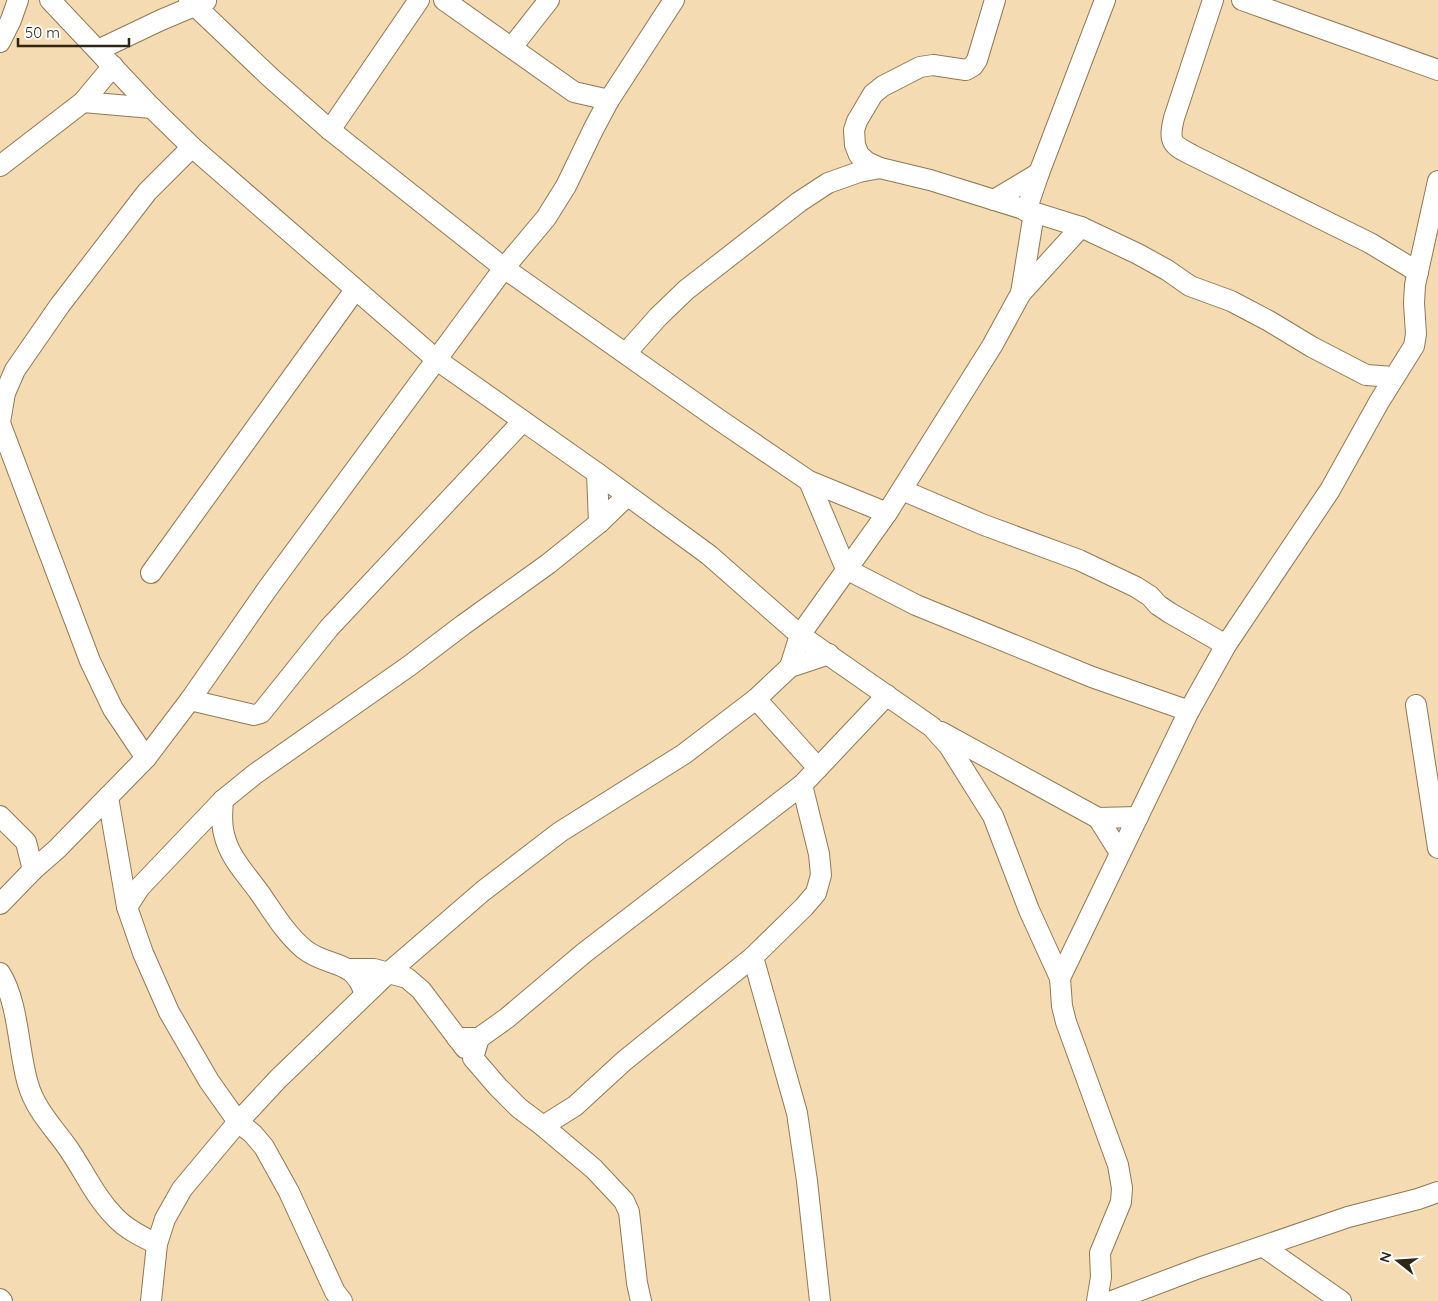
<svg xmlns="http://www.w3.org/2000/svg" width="1438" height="1301" font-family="Quicksand,sans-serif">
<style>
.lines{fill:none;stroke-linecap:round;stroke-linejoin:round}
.minor-casing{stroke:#907953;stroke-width:22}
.minor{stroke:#fff;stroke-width:20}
</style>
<rect width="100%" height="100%" fill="#f5dbb2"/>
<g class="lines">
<defs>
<g id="minor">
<path d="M50,0L152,108L192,147L437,360L597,473L709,555L800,635L932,727L949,746L993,816L1029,910L1060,978L1062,1006L1066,1022L1118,1165L1122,1188L1121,1202L1100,1253L1101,1277L1097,1301"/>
<path d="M189,0L271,78L330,130L504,268L718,419L809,481L887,513"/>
<path d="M444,0L574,92L609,100"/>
<path d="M995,0L977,60L973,66L966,70L933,65L920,67L883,86L873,94L857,121L854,130L855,145L859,155L867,162L880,168L930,180L1081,227L1138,254L1167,270L1190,286L1231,301L1269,321L1312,347L1366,375L1394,377"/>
<path d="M1213,0L1174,118C1168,143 1172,145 1194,156L1370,243L1418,272"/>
<path d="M1242,0L1438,70"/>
<path d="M0,42L11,20L18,0"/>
<path d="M512,47L549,0"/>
<path d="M98,50L161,20L206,1"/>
<path d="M83,102L152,108"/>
<path d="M330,130L419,0"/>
<path d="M0,166L83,102L113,66"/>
<path d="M994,200L1039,173"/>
<path d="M1026,211L1039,173L1105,0"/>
<path d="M1021,293L1034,213"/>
<path d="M626,353L658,317L686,290L799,202L828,183L859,172L880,168"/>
<path d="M0,422L5,393L15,370L60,305L147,192L192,147"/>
<path d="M0,423L90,661L113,709L146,758"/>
<path d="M597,473L599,523"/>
<path d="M809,481L846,569L916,605L1092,677L1189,711"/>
<path d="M902,490L984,525L1079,560L1136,587L1150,596L1158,605L1170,613L1226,645"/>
<path d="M151,573L355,290"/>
<path d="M790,667L800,635L887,513L992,346L1021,293L1081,227"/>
<path d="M756,699L818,768"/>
<path d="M190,700L254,715L261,713L329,628L523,421"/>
<path d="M1416,705L1438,848"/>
<path d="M941,732L1098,818L1138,817"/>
<path d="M108,797L127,907L143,953L169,1012L209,1081L238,1122L253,1134L264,1147L289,1192L335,1292L342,1301"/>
<path d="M223,800C222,811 221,823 224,834C229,857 246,874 259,892C273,912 285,933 304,949C329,969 354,957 365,995"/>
<path d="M0,816L26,842L33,870"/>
<path d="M1098,818L1120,853"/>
<path d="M0,904L33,870L57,849L146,758L190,700L268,588L504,268L546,218L566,186L594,128L609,100L674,0"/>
<path d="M127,907L140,887L223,800L255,774L409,666L463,625L548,564L599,523L627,496"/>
<path d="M753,957L797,1113L807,1181L820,1301"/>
<path d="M349,969H374L407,978L421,990L465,1048"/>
<path d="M0,973C19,1003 18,1051 28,1084C35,1109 53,1127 68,1148C84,1171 95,1197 115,1217C126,1229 142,1237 157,1244"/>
<path d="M1060,978L1189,711L1226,645L1330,490L1379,402L1414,346L1416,334L1414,303L1415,285L1438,181"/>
<path d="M457,1038H479L507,1018L584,953L802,785L887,695"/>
<path d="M479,1038L473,1058L498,1087L519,1108L543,1126L594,1169L624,1201L629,1212L637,1283L641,1301"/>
<path d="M543,1126L575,1106L624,1061L753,957L804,907L816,893L821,875L819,854L802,785"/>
<path d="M1264,1247L1341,1301"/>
<path d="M0,1299L2,1301"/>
<path d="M151,1301L157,1244L165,1219L182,1189L238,1122L278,1079L388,973L483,891L560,832L684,754L756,699L790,667L829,654"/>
<path d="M1112,1301L1199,1268L1348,1217L1418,1199L1438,1192"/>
</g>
</defs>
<!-- minor casing -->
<use href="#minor" class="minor-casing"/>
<!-- minor -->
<use href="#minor" class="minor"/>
</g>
<!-- north arrow -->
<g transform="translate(1398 1261) rotate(287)" stroke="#ffffff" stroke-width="4" paint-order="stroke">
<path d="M0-4L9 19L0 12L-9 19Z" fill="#2f2515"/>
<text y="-8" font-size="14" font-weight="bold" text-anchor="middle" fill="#2f2515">N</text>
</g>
<!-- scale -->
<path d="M18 38v8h111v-8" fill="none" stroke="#2f2515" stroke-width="2.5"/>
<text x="25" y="38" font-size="15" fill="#2f2515" stroke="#ffffff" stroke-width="4" paint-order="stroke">50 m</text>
</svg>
